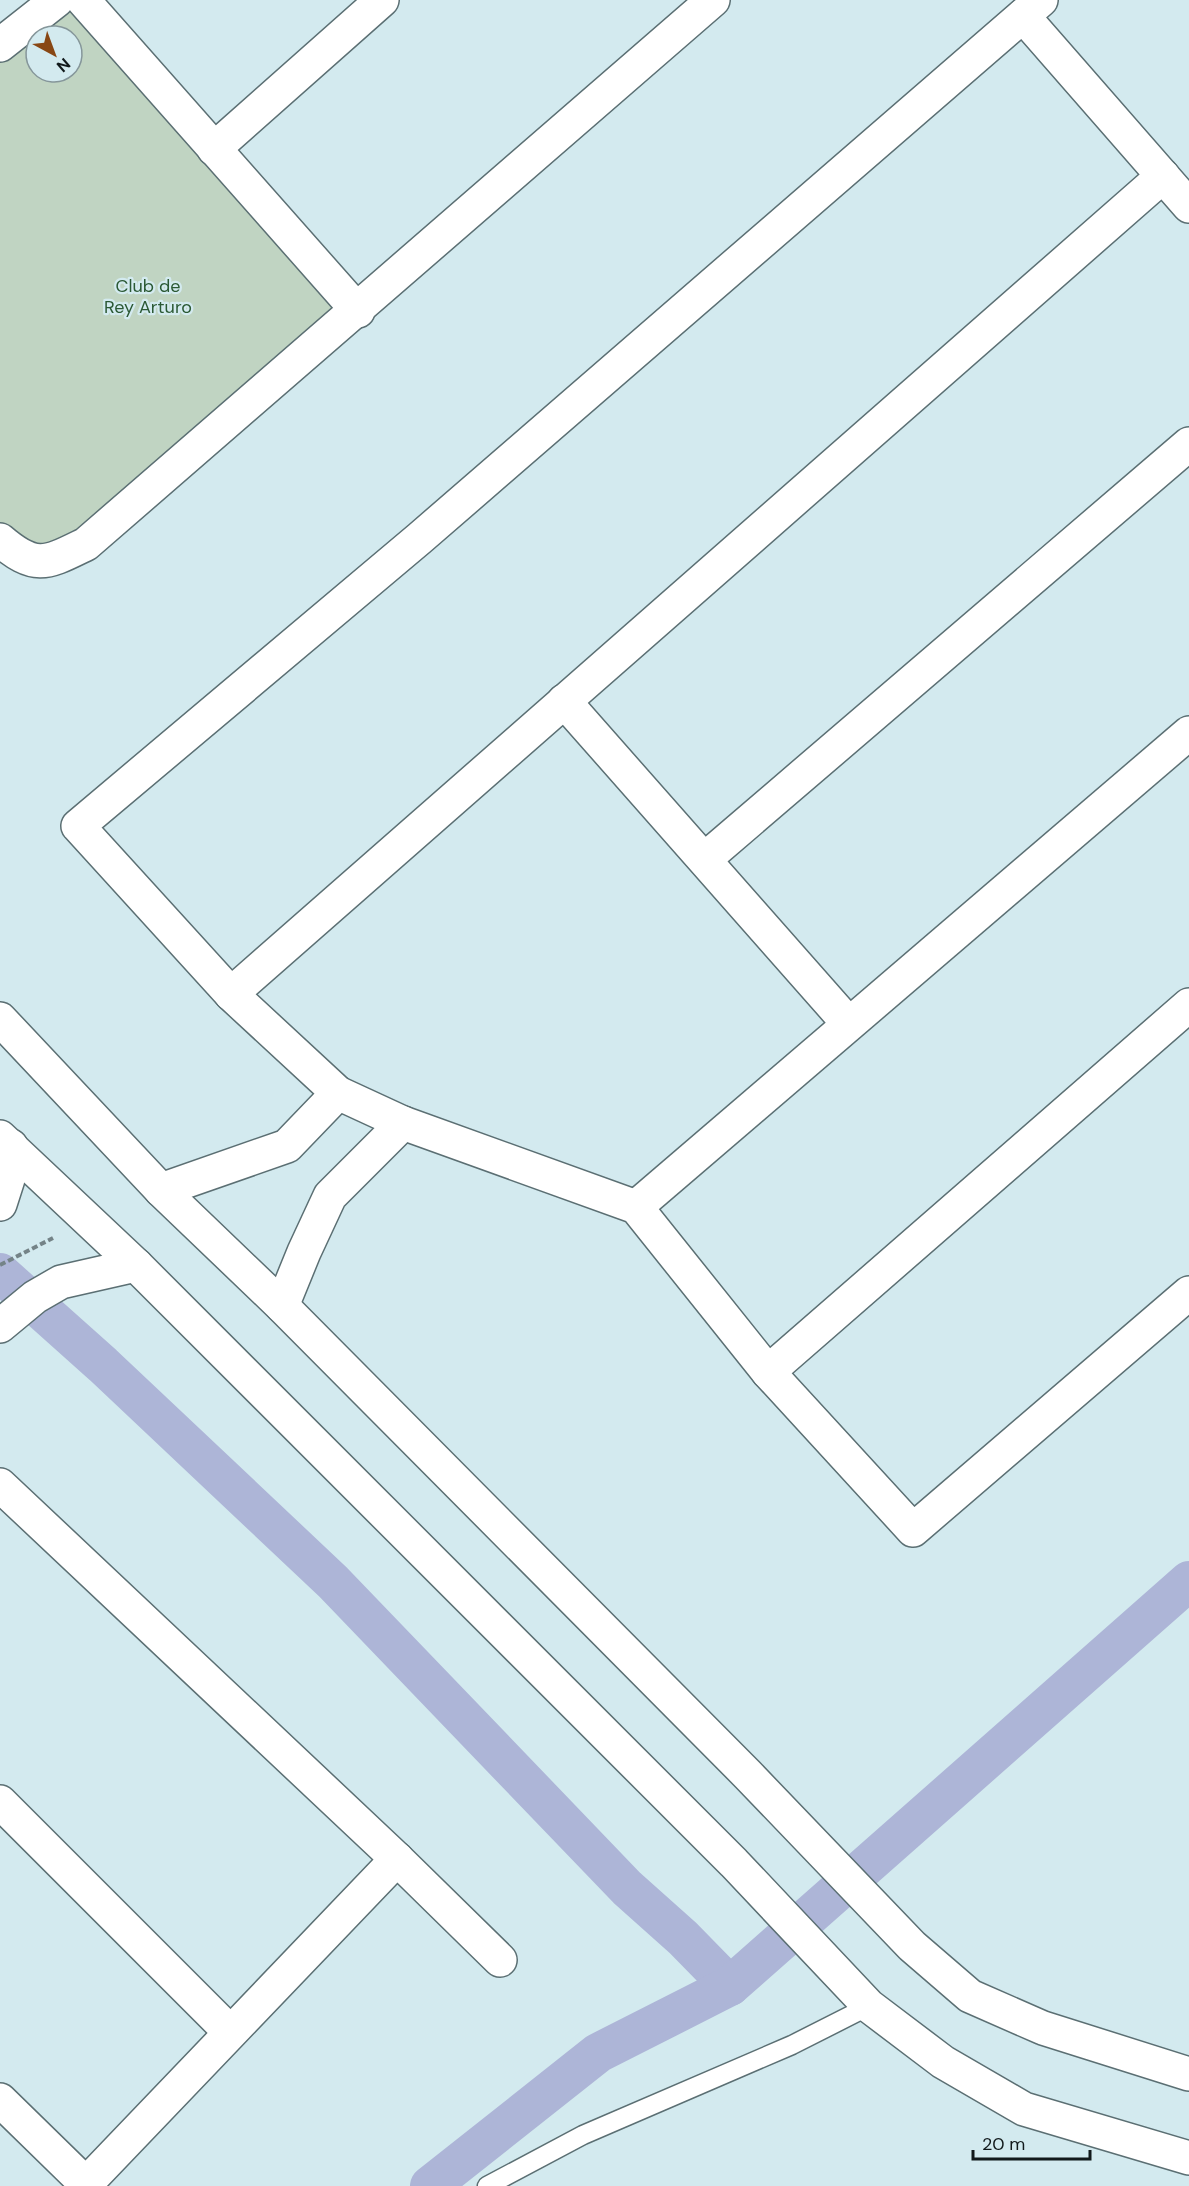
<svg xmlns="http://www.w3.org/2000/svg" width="1189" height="2186" font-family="'DM Sans',sans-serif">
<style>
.green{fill:#c0d4c2;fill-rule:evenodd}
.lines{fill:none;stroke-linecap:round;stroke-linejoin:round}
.canal{stroke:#adb5d7;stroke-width:40}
.service-casing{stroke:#5b6f73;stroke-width:21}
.minor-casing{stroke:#5b6f73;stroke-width:36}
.tertiary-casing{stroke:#5b6f73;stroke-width:36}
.path{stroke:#748387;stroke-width:4;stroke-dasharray:6 3;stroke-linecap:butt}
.service{stroke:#fff;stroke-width:18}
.minor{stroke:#fff;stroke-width:33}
.tertiary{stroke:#fff;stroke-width:33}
.labels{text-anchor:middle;stroke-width:4.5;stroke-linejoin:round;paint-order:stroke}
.park-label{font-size:18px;fill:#2b5934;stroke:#d3eaef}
</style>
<rect width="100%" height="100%" fill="#d3eaef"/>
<!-- green -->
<path class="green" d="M83,0L358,311L51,561L0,540V45ZM36,36H72V72H36Z"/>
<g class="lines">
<!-- canal -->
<g class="canal">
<path d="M0,1273L103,1365L333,1582L627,1888L683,1938L730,1986"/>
<path d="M430,2186L598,2053L730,1986L1189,1581"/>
</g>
<defs>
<path id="service" d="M487,2186L583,2135L792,2045L869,2006"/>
<g id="minor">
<path d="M83,0L358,311"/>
<path d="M1041,0L420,538L78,826L231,994L338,1093L403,1123L636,1207L768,1372L913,1530L1189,1293"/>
<path d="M1023,16L1189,206"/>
<path d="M0,45L57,0"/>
<path d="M214,149L382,0"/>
<path d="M0,540C36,571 47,563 86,544L713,0"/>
<path d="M564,701L848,1023"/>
<path d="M705,859L1189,444"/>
<path d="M231,994L1163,176"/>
<path d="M161,1190L287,1146L338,1093"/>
<path d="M0,1204L8,1179L11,1146"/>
<path d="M636,1207L1189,733"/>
<path d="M282,1306L304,1252L330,1196L403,1123"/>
<path d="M0,1326L35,1297L61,1282L136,1265"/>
<path d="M768,1372L1189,1005"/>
<path d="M0,1485L397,1859L500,1960"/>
<path d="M0,1802L230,2032"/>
<path d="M0,2100L86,2184"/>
<path d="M84,2186L397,1859"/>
</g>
<g id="tertiary">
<path d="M0,1019L161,1190L282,1306L748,1775L912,1946L970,1996L1043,2028L1189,2074"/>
<path d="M0,1137L136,1265L734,1863L869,2006L943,2062L1024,2109L1189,2158"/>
</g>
</defs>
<!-- service casing -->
<use href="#service" class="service-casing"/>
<!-- minor casing -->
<use href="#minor" class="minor-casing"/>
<!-- tertiary casing -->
<use href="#tertiary" class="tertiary-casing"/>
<!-- path -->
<path class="path" d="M0,1265L53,1238"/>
<!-- service -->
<use href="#service" class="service"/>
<!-- minor -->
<use href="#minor" class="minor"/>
<!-- tertiary -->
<use href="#tertiary" class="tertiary"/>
</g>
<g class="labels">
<!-- park labels -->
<g class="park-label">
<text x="148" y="292">Club de<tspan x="148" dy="21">Rey Arturo</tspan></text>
</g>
</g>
<!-- north arrow -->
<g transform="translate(54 54) rotate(139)"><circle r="28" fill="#d3eaef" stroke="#85969a" stroke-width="1.5"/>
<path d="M0-4.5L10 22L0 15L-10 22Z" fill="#884714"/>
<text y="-9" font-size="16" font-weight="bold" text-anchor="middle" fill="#11191b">N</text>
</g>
<!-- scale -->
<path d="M973 2150v9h117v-9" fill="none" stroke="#11191b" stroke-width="3"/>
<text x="982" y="2150" font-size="18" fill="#11191b" stroke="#d3eaef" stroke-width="4.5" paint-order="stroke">20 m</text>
</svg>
